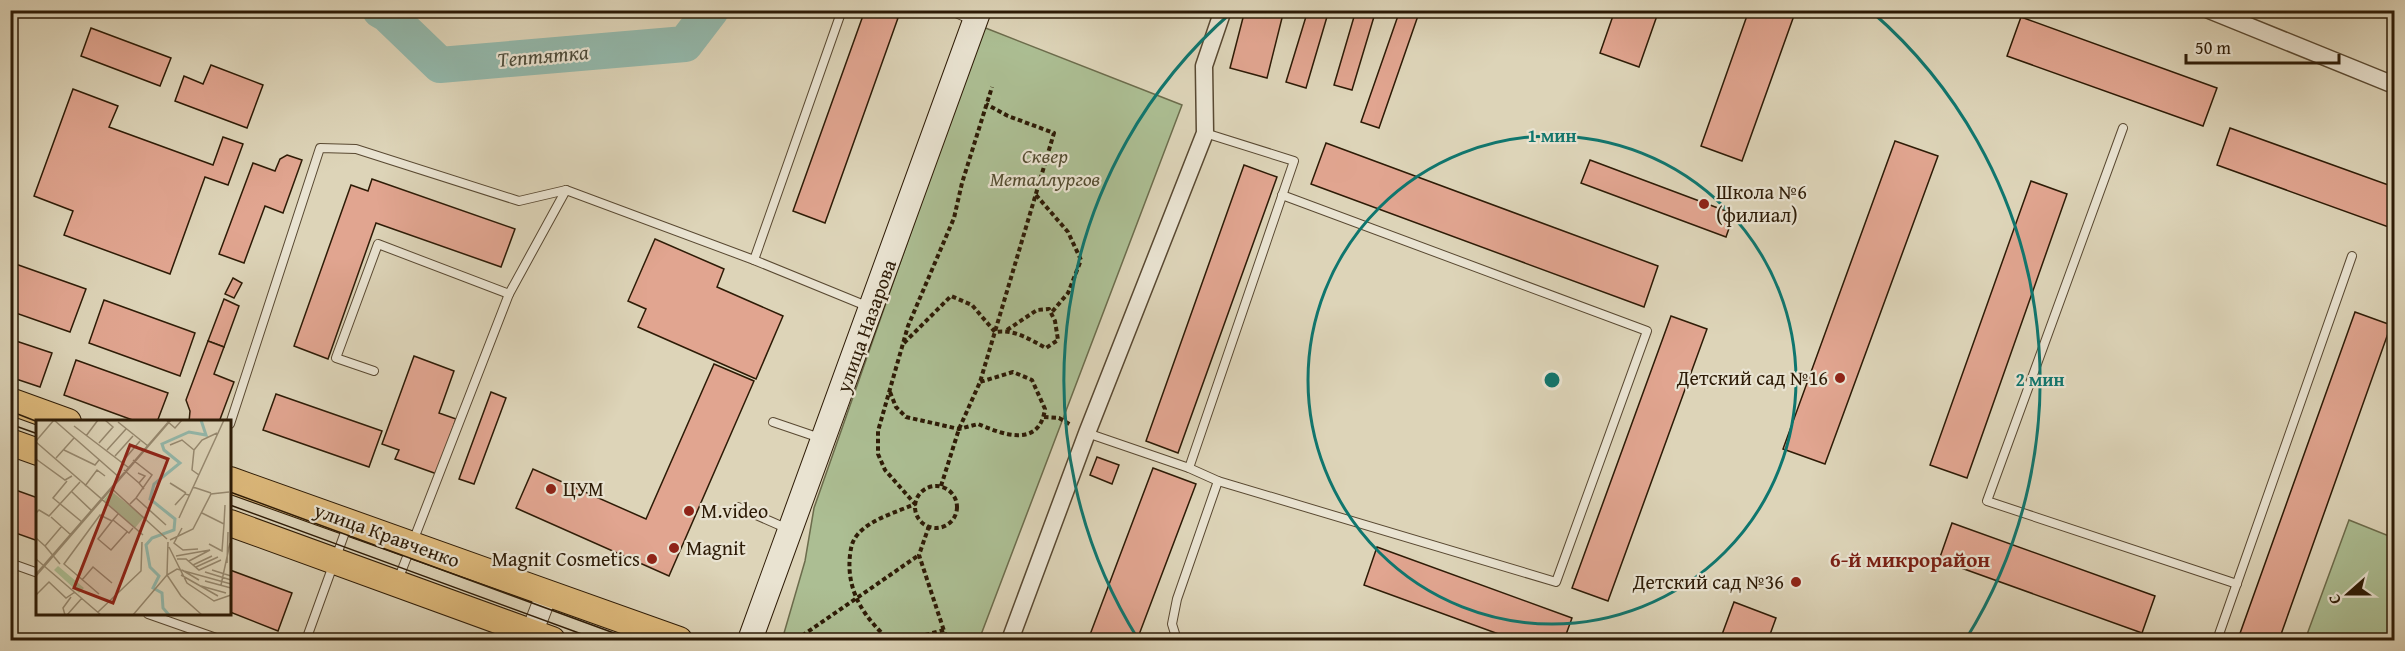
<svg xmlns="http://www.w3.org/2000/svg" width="2405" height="651" font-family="'Gentium Book Plus',serif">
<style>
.green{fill:#acbe93;stroke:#6c6c4c;stroke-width:1.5}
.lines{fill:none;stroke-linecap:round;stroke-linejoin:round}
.river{stroke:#93b8ab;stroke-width:36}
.building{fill:#e1a590;stroke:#2d1b06;stroke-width:1.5}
.service-casing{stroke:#594932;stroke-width:10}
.minor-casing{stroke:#594932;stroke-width:19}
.tertiary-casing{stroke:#594932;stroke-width:23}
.secondary-casing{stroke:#2d1b06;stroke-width:26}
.primary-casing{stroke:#2d1b06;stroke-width:28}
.path{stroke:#2d1b06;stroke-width:4;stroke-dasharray:4.5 3;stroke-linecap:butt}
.service{stroke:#e9e3d1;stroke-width:8}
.minor{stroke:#e9e3d1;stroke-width:16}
.tertiary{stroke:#e9e3d1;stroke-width:21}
.secondary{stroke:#e9e3d1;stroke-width:24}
.primary{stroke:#deba7c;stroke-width:26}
.tram{stroke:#2d1b06;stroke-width:1.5}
.ring{fill:none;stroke:#0f766e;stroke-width:3}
.poi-dot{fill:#8f2418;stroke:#e9e3d1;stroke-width:2}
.labels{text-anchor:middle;stroke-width:4.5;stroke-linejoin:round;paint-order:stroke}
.park-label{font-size:20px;font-style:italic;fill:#534c30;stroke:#e9e3d1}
.poi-label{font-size:20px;fill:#2d1b06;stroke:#e9e3d1;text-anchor:start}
.street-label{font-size:20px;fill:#2d1b06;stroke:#e9e3d1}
.water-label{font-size:21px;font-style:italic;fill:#4c4a38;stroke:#e9e3d1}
.neighbourhood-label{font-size:21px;font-weight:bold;fill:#7a1f14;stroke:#e9e3d1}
.inset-river{fill:none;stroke:#93b8ab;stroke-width:3}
.inset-road{fill:none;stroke:#978a71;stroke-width:1.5}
.view{fill:#8f2418;fill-opacity:0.15;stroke:#8f2418;stroke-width:3}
.inset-edge{fill:none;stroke:#2d1b06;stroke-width:3}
.centre{fill:#0f766e;stroke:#e9e3d1;stroke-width:3}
.ring-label{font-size:18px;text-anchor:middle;font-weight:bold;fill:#0f766e;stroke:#e9e3d1;stroke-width:4.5;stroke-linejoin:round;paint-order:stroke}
</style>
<rect width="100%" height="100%" fill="#ddd4b8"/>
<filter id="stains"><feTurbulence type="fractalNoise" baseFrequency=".00333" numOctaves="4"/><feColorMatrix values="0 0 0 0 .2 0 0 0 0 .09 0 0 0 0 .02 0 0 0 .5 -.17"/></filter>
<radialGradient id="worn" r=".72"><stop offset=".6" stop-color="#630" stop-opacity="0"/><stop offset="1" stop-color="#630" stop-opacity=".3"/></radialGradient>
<!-- green -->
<g class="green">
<path d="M983,27L1182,105L979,640H782L805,561L814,508Z"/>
<path d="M2349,520L2394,538V640H2305Z"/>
</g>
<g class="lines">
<!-- river -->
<path class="river" d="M380,10L387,14L440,65L685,44L711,10"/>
</g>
<!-- building -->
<g class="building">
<path d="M865,10H876L898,18L825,223L793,211Z"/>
<path d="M1245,10H1284L1267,78L1230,68Z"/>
<path d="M1308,10H1329L1306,88L1286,82Z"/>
<path d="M1356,10H1376L1352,90L1334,85Z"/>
<path d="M1400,10H1420L1379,128L1361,122Z"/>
<path d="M1615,10H1659L1639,67L1600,53Z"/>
<path d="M1749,10H1796L1742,161L1701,146Z"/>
<path d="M2021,17L2217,88L2203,126L2007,56Z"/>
<path d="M91,28L171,58L160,86L81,56Z"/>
<path d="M211,65L263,85L247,128L175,101L184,76L203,84Z"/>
<path d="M73,89L118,106L109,127L213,165L223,137L243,144L228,185L205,177L170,274L64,235L73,211L34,196Z"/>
<path d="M2230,128L2394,187V229L2217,165Z"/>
<path d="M1895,141L1938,156L1825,464L1783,449Z"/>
<path d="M1326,143L1658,266L1644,307L1311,184Z"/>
<path d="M287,155L302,160L283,213L265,206L244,263L219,254L253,163L275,171L280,159Z"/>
<path d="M1590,160L1734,214L1726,237L1581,183Z"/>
<path d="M1244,165L1277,177L1178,453L1146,441Z"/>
<path d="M372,179L515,229L501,267L376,223L328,359L294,346L351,185L368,191Z"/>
<path d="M2031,181L2067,194L1967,478L1930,465Z"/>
<path d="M655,239L724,269L717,287L783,316L756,379L638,327L646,309L628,301Z"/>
<path d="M10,262L86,289L70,332L10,311Z"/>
<path d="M233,278L242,283L234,298L225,294Z"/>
<path d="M224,299L239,306L224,347L208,341Z"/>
<path d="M104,300L195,333L180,376L89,343Z"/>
<path d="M2355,312L2391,325L2279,640H2243L2238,639Z"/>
<path d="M1671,316L1707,329L1608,601L1572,588Z"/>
<path d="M10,339L52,353L40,387L10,377Z"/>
<path d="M208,341L224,347L214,374L234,382L219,422H189L190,411L186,400Z"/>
<path d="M414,356L454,371L439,413L456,419L437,474L395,459L399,450L382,444Z"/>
<path d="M76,360L168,393L157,422H138L64,395Z"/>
<path d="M714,364L754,381L669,576L516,508L533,469L646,519Z"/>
<path d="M491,392L506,398L474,484L459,479Z"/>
<path d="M276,394L382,431L369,467L263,430Z"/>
<path d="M1097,457L1119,465L1112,484L1090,475Z"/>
<path d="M1153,468L1196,484L1137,640H1088Z"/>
<path d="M10,488L38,498V541L10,531Z"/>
<path d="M1952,523L2155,596L2142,633L1939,560Z"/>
<path d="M1377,547L1572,618L1564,640H1515L1364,585Z"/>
<path d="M230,570L292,593L278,631L230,612Z"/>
<path d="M1734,602L1776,618L1768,640H1720Z"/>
<path d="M1824,634L1843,640H1821Z"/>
</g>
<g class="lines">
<defs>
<g id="service">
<path d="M842,10L754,260L869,307"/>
<path d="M949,10L974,21"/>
<path d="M2123,128L1987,501L2237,584"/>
<path d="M374,371L336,358L378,244L509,294L566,190"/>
<path d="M773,422L820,438"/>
<path d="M230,424L320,148L356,149L519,201L566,190L754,260"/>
<path d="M1087,433L1189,468L1218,481L1177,599L1172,624L1177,640"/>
<path d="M1189,468L1294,161L1205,133"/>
<path d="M1218,481L1556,582L1647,331L1282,195"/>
<path d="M738,507L788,529"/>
<path d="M10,563L38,573"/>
<path d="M398,580L509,294"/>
<path d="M148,614L222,640"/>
<path d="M306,640L348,524"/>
<path d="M2217,640L2352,256"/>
</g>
<g id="minor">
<path d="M2209,10L2394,85"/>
<path d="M1010,640L1087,433L1205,133L1204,66L1223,10"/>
</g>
<path id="tertiary" d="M529,640L547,593"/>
<path id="secondary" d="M750,640L979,10"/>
<g id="primary">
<path d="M10,401L68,422"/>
<path d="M10,442L38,452"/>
<path d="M230,480L679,640"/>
<path d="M230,523L552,640"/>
</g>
</defs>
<!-- service casing -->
<use href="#service" class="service-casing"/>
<!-- minor casing -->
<use href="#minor" class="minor-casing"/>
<!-- tertiary casing -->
<use href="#tertiary" class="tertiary-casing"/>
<!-- secondary casing -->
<use href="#secondary" class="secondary-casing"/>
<!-- primary casing -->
<use href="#primary" class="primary-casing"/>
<!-- path -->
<g class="path">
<path d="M1036,195L1068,232L1081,260L1068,293L1052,312"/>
<path d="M904,343L951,296L972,305L995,332C1014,329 1029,339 1046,348L1058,340L1055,321L1049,309L1037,310L1007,330"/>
<path d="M890,392L896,407L906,417L959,429L978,424C1002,434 1039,449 1045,409L1032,380L1013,372L980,382"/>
<path d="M1044,417L1059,418L1071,425"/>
<circle cx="936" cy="507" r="21"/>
<path d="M941,486L959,429L980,382L1054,133L1008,116L986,104"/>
<path d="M929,526L919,555L947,640"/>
<path d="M944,630L906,640H889C864,617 846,591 850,555C851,547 852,541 858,534C871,519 897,512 915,504L885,470L878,454V431L908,326L954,218L962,183L992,87"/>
<path d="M796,640L919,555"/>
</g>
<!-- service -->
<use href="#service" class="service"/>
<!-- minor -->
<use href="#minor" class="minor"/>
<!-- tertiary -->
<use href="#tertiary" class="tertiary"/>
<!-- secondary -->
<use href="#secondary" class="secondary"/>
<!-- primary -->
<use href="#primary" class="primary"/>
<!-- tram -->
<g class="tram">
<path d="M10,411L38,422"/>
<path d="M10,424L38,434"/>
<path d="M230,492L633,640"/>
<path d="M230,505L598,640"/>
</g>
</g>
<!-- distance rings -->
<g class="ring">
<circle cx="1552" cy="380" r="244"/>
<path d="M1138 639A488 488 0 0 1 1232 12M1872 12A488 488 0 0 1 1966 639"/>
</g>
<!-- markers -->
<g class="poi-dot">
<circle cx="1704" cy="204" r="6"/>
<circle cx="1840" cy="378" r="6"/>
<circle cx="551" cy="489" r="6"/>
<circle cx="689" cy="511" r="6"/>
<circle cx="674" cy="548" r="6"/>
<circle cx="652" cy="559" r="6"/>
<circle cx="1796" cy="582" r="6"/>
</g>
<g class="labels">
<!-- park labels -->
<g class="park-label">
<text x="1045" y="163">Сквер<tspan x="1045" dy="23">Металлургов</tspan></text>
</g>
<!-- poi labels -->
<g class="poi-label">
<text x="1716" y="199">Школа №6<tspan x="1716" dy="23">(филиал)</tspan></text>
<text x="1828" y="385" text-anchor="end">Детский сад №16</text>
<text x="563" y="496">ЦУМ</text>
<text x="701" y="518">M.video</text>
<text x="686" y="555">Magnit</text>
<text x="640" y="566" text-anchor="end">Magnit Cosmetics</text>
<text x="1784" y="589" text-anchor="end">Детский сад №36</text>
</g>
<!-- street labels -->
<g class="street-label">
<text transform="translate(866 326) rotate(-70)" y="7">улица Назарова</text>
<text transform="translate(387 535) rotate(20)" y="7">улица Кравченко</text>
</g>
<!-- water labels -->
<g class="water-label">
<text transform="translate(543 56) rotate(-5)" y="7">Тептятка</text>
</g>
<!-- neighbourhood labels -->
<g class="neighbourhood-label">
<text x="1910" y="567">6-й микрорайон</text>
</g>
</g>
<!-- overview -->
<g transform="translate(36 420)">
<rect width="195" height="195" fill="#ddd4b8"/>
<path d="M75,71L108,97L99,108L68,80ZM22,146L48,168L43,173L18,150Z" fill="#acbe93"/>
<path class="inset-river" d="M133,195L127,188L126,173L117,168L123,156L114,147L110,125L116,118L138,110L139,99L114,79L118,64L144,43L128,30L126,24L153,12L170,15L165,0"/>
<path class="inset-road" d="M18,0L84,58M131,1L139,8L146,0M82,2L112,26M38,6L93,48M50,16L62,0M0,21L18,0M0,22L107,115M63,23L77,7L69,0M134,25L146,20L158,30M28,30L59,45L63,40M71,30L90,9M79,36L97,16M20,38L38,18M0,39L29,60L36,56M97,40L116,55L100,78M86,42L104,21M88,50L103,63M102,53L109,56L103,63L108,69M163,55L156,50L158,30L166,20L181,13M31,61L17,78L46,102M134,63L150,73M49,66L61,50L69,56M157,67L175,73M75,68L131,119M35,71L56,91M94,84L100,78L130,105M139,85L149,74L153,75M0,93L3,90L13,96L44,62M166,93L188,104L186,131L173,124M15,97L35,115M143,98L188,0M77,100L93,113L97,108M76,101L62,119L75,130L91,112M188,104L189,85M146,108L138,123L147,130L162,129M0,118L9,126L26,106M134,120L157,109L175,74L193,72M9,126L24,144M133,127L151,163L178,181L195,175M140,136L174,130L153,141M0,139L65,195M141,139H150L163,150L185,140M191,143L192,112M157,145L176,136M160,147L182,137M146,150L163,160M176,150L195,156M169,152L195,160M0,154L134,0M145,155L182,176M0,156L135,0M46,160L57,147L76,163M169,161L195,168M185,165L194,123M165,166L190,173M63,174L28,144L64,95L76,101L82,94M0,175L13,162L30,178L39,172M62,192L105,151L106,122M29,195L27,188L35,177M31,195L46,178M97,195L131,155L132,122M166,195L145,176L131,155L141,149L195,164"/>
<path class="view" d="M94,25L132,39L77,183L38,168Z"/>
<rect width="195" height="195" class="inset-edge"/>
</g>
<circle cx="1552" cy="380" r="9" class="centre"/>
<g class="ring-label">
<text x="1552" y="142">1 мин</text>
<text x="2040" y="386">2 мин</text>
</g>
<!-- margin -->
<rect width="2405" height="651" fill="none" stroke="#ddd4b8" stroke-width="36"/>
<rect x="12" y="12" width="2381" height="627" fill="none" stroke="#2d1b06" stroke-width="3"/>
<rect x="18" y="18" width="2369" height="615" fill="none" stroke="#2d1b06" stroke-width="1.5"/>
<!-- north arrow -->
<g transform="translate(2348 594) rotate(249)" stroke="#e9e3d1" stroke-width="4.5" paint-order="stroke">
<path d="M0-4.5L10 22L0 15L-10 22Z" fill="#2d1b06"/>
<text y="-9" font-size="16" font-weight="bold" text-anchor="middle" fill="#2d1b06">С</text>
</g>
<!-- scale -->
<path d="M2186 54v9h153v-9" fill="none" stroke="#2d1b06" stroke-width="3"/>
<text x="2195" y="54" font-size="18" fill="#2d1b06" stroke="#e9e3d1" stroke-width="4.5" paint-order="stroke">50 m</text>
<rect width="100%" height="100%" filter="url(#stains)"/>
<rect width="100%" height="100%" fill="url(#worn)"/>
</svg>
